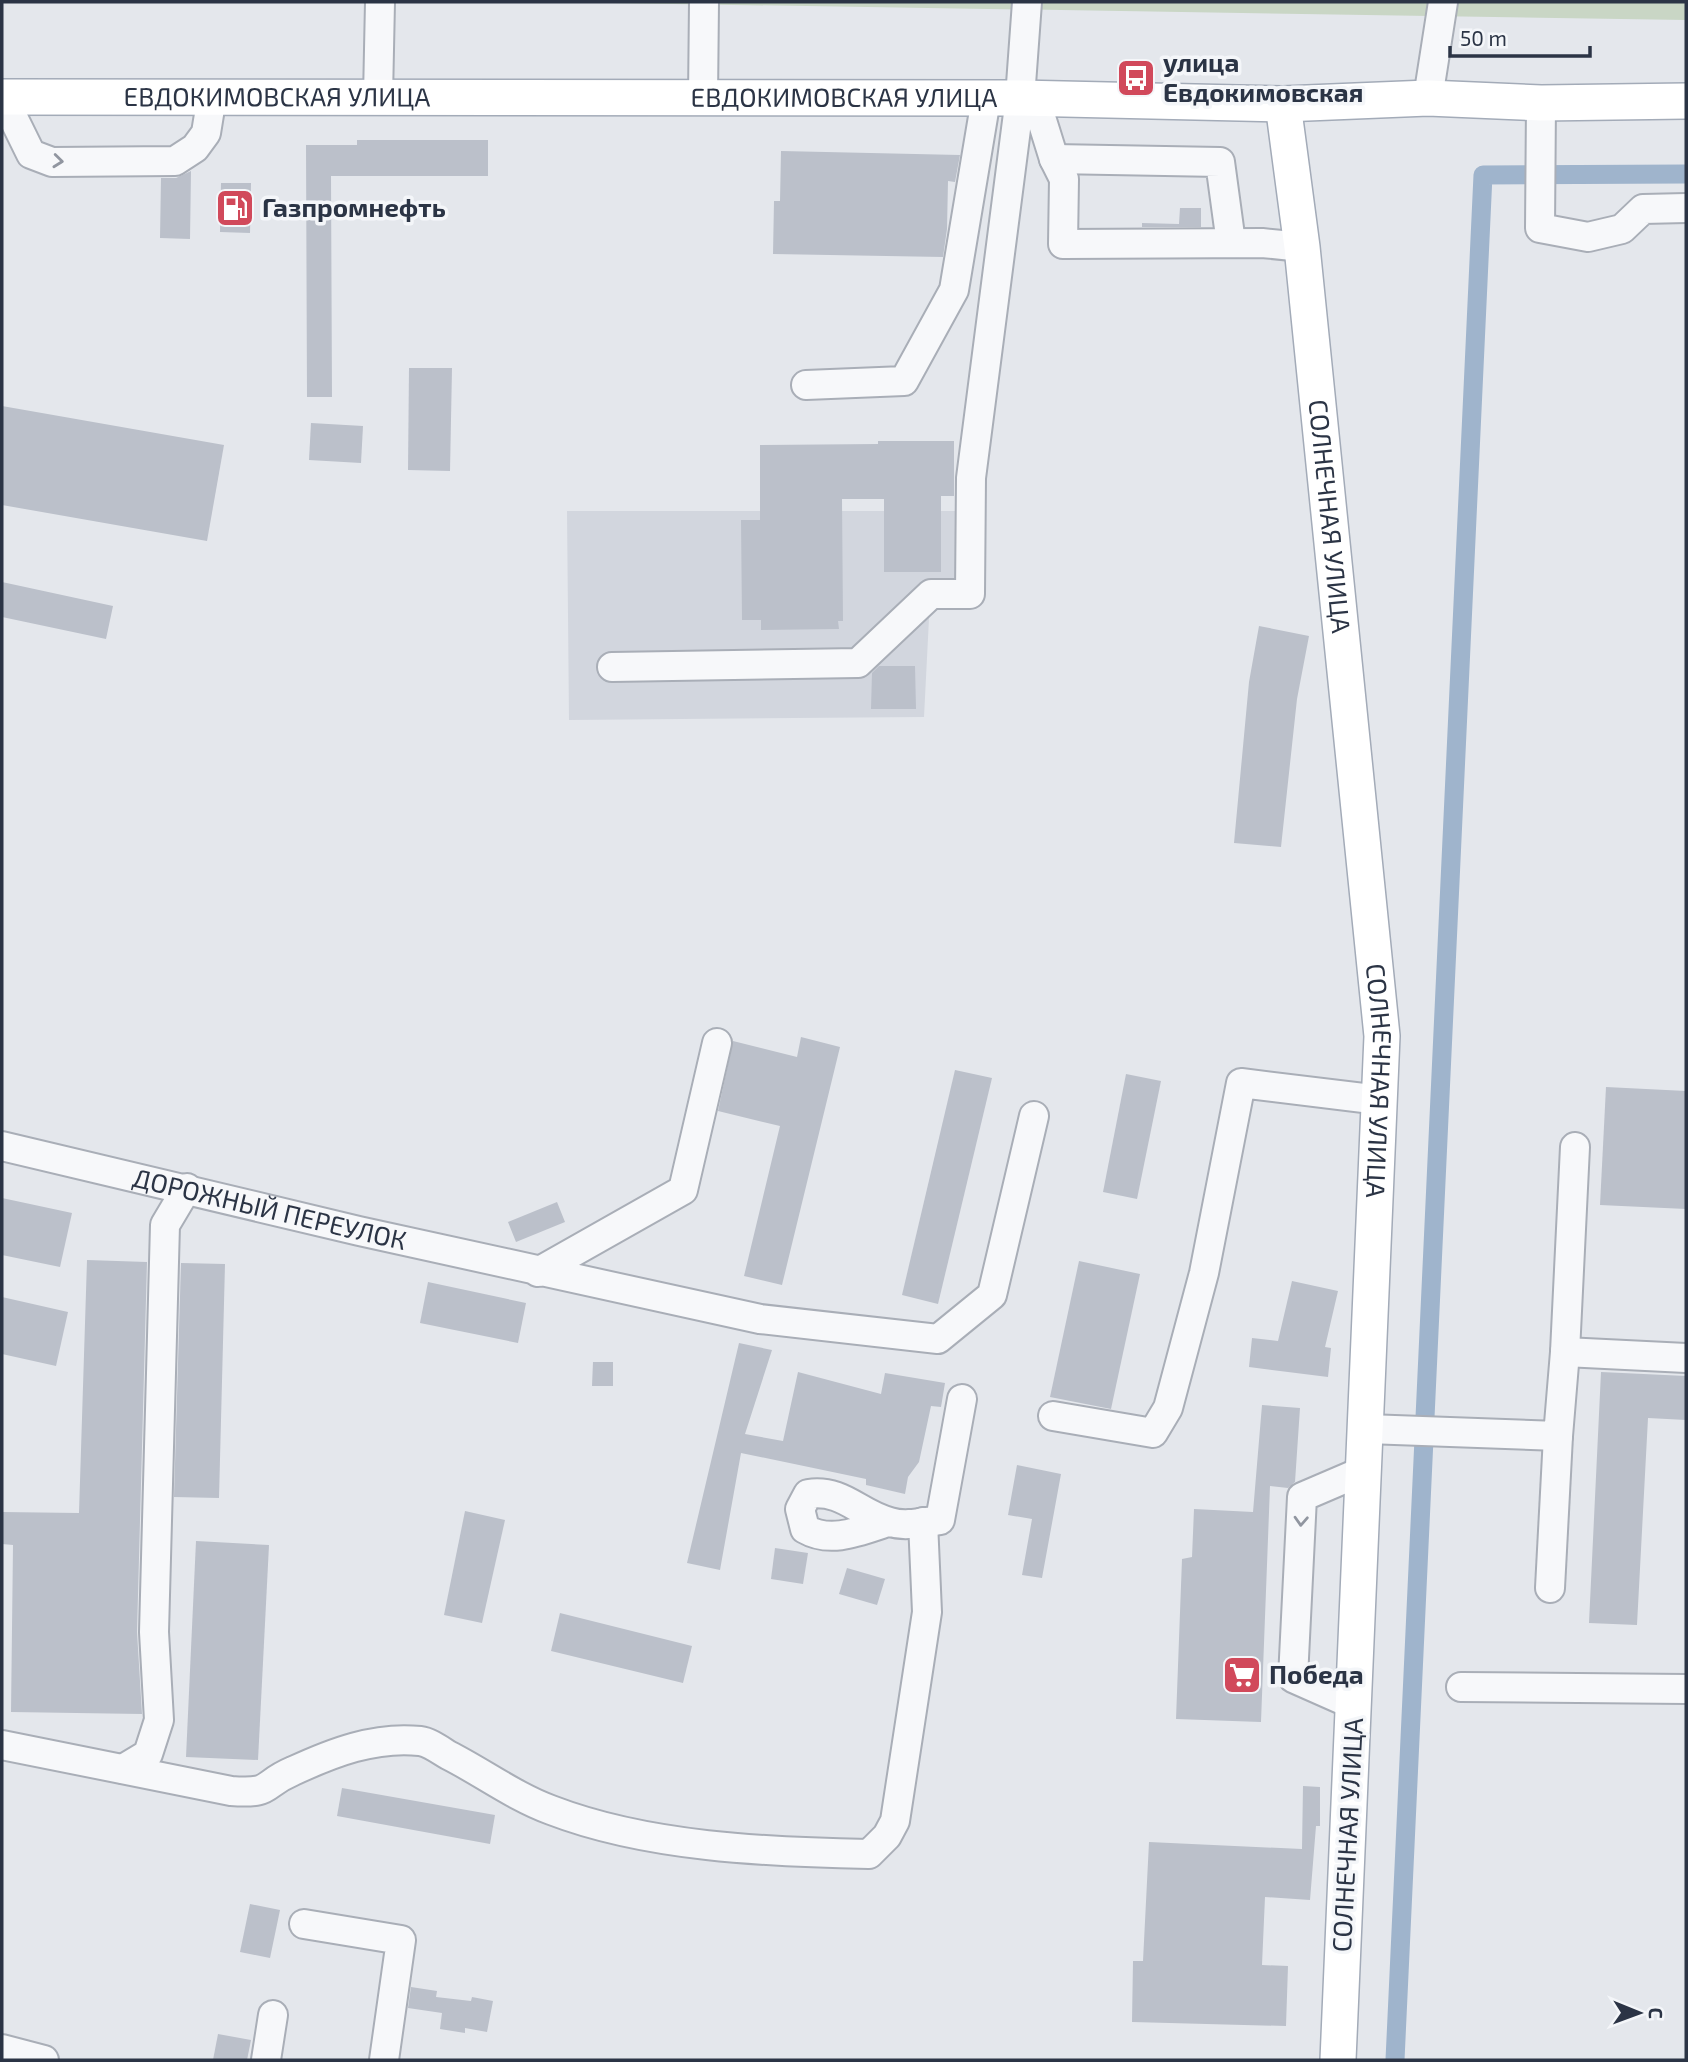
<svg xmlns="http://www.w3.org/2000/svg" width="1688" height="2062" font-family="'Exo 2',sans-serif">
<style>
.built{fill:#d2d6de}
.green{fill:#c9d6c5}
.lines{fill:none;stroke-linecap:round;stroke-linejoin:round}
.canal{stroke:#9fb4cc;stroke-width:19}
.building{fill:#bbc0ca}
.minor-casing{stroke:#a9aeb7;stroke-width:32}
.major-casing{stroke:#a3abb8;stroke-width:38}
.minor{stroke:#f7f8fa;stroke-width:28}
.major{stroke:#fff;stroke-width:35}
.oneway{stroke:#9196a0}
.labels{text-anchor:middle;stroke-width:7;stroke-linejoin:round;paint-order:stroke}
.poi-label{font-size:26px;font-weight:bold;fill:#2b3445;stroke:#f4f6f9;text-anchor:start}
.street-label{font-size:26px;fill:#2b3445;stroke:#f4f6f9}
</style>
<rect width="100%" height="100%" fill="#e4e7ec"/>
<!-- built -->
<path class="built" d="M567,511H961V578L931,579L924,717L569,720Z"/>
<!-- green -->
<path class="green" d="M551,2H1686V20Z"/>
<g class="lines">
<!-- canal -->
<path class="canal" d="M1395,2060L1483,175L1686,174"/>
</g>
<!-- building -->
<g class="building">
<path d="M357,140H488V176H331L332,397H307L306,145H357Z"/>
<path d="M781,151L960,155L955,182L948,181L947,229L943,257L773,254L774,201H780Z"/>
<path d="M191,171L190,239L160,238L161,178H176Z"/>
<path d="M221,183H251L250,233L220,232Z"/>
<path d="M1180,208H1201V227H1142V223L1179,224Z"/>
<path d="M409,368H452L450,471L408,470Z"/>
<path d="M2,406L224,445L207,541L2,505Z"/>
<path d="M311,423L363,426L361,463L309,460Z"/>
<path d="M878,441H954V496H941V572H884V499H842L843,621H838L839,629L761,630V620H742L741,520H760V445L878,444Z"/>
<path d="M2,582L113,606L106,639L2,617Z"/>
<path d="M1259,626L1309,636L1297,699L1281,847L1234,843L1249,682Z"/>
<path d="M879,666H915L916,709H871L872,673Z"/>
<path d="M801,1037L840,1047L782,1285L744,1276L780,1126L718,1111L733,1041L797,1057Z"/>
<path d="M955,1070L992,1078L938,1304L902,1295Z"/>
<path d="M1126,1074L1161,1081L1137,1199L1103,1192Z"/>
<path d="M1606,1087L1686,1091V1209L1600,1205Z"/>
<path d="M2,1198L72,1213L60,1267L2,1255Z"/>
<path d="M557,1202L565,1222L516,1242L508,1222Z"/>
<path d="M87,1260L147,1262L137,1632L142,1714L11,1712L13,1545L2,1544V1512L79,1513Z"/>
<path d="M1079,1261L1140,1274L1111,1409L1050,1397Z"/>
<path d="M181,1263L225,1264L219,1498L174,1497Z"/>
<path d="M1292,1281L1338,1291L1325,1347L1331,1348L1328,1377L1249,1367L1252,1338L1278,1341Z"/>
<path d="M428,1282L526,1303L518,1343L420,1323Z"/>
<path d="M2,1297L68,1312L56,1366L2,1354Z"/>
<path d="M739,1343L772,1350L745,1434L783,1441L798,1372L881,1394L885,1373L945,1383L941,1407L931,1406L919,1462L908,1477L905,1494L866,1485V1479L741,1453L720,1570L687,1563Z"/>
<path d="M593,1362H613V1386H592Z"/>
<path d="M1601,1372L1686,1376V1420L1648,1418L1637,1625L1589,1623Z"/>
<path d="M1262,1405L1300,1408L1295,1482L1288,1488L1270,1486L1261,1722L1176,1719L1182,1559L1192,1557L1194,1509L1253,1512Z"/>
<path d="M1017,1465L1061,1474L1042,1578L1022,1575L1032,1519L1008,1515Z"/>
<path d="M465,1511L505,1520L482,1623L444,1615Z"/>
<path d="M196,1541L269,1545L258,1760L186,1757Z"/>
<path d="M775,1548L808,1553L803,1584L771,1579Z"/>
<path d="M847,1568L885,1579L877,1605L839,1594Z"/>
<path d="M560,1613L692,1646L683,1683L551,1651Z"/>
<path d="M1303,1786L1320,1787V1826H1316L1310,1900L1265,1897L1262,1965L1288,1966L1286,2026L1132,2022L1133,1961H1143L1149,1842L1302,1849Z"/>
<path d="M342,1788L495,1815L490,1844L337,1816Z"/>
<path d="M250,1904L280,1910L270,1958L240,1952Z"/>
<path d="M411,1987L437,1991L436,1997L471,2001L472,1997L493,2001L487,2032L465,2028V2033L440,2029L442,2013L408,2008Z"/>
<path d="M218,2034L251,2040L247,2060H213Z"/>
</g>
<g class="lines">
<defs>
<g id="minor">
<path d="M3,97L31,154L52,162L175,161L195,148L206,133L212,96"/>
<path d="M378,97L380,2"/>
<path d="M703,98L704,2"/>
<path d="M1035,98L1054,159L1064,179L1063,244L1262,243L1302,247"/>
<path d="M1428,98L1443,2"/>
<path d="M1541,103L1540,228L1588,237L1622,229L1643,209L1686,208"/>
<path d="M1054,159L1220,162L1231,243"/>
<path d="M806,385L904,381L954,290L986,99"/>
<path d="M612,667L858,663L931,594H970L971,478L1020,98L1027,2"/>
<path id="s1" d="M2,1146L359,1231L760,1319L938,1339L992,1295L1034,1116"/>
<path d="M538,1272L683,1190L717,1043"/>
<path d="M1565,1352L1686,1358"/>
<path d="M1053,1416L1153,1433L1168,1408L1204,1273L1241,1083L1380,1100"/>
<path d="M1367,1429L1558,1436L1565,1352L1575,1147"/>
<path d="M888,1522C860,1531 831,1544 805,1529L800,1509L808,1494C844,1489 858,1514 890,1522C906,1527 923,1522 940,1520L962,1399"/>
<path d="M1550,1588L1558,1436"/>
<path d="M1461,1687L1686,1689"/>
<path d="M1354,1705L1293,1678L1302,1497L1365,1470"/>
<path d="M2,1745L231,1791C274,1794 260,1785 293,1771C332,1753 375,1736 420,1741C429,1742 440,1750 448,1755C482,1772 515,1797 551,1810C647,1847 766,1852 869,1854L887,1836L895,1821L927,1612L923,1522"/>
<path d="M123,1769L148,1754L159,1720L154,1632L165,1225L187,1188"/>
<path d="M304,1924L401,1940L384,2060"/>
<path d="M2,2049L44,2060"/>
<path d="M266,2060L273,2015"/>
</g>
<g id="major">
<path id="s2" d="M2,97L1020,98L1283,104L1428,98L1541,103L1686,101"/>
<path id="s3" d="M1283,104L1302,247L1382,1036L1338,2060"/>
</g>
</defs>
<!-- minor casing -->
<use href="#minor" class="minor-casing"/>
<!-- major casing -->
<use href="#major" class="major-casing"/>
<!-- minor -->
<use href="#minor" class="minor"/>
<!-- major -->
<use href="#major" class="major"/>
</g>
<!-- one-way arrows -->
<defs><path id="oneway-chevron" d="M-2-3.5L2.5 0L-2 3.5" fill="none" stroke-width="1.6" stroke-linecap="round" stroke-linejoin="round" transform="scale(1.75)"/></defs>
<g class="oneway">
<use href="#oneway-chevron" transform="translate(58 161) rotate(6)"/>
<use href="#oneway-chevron" transform="translate(1301 1521) rotate(93)"/>
</g>
<!-- icons -->
<defs>
<symbol id="bus-square" viewBox="-11 -11 22 22"><rect x="-9" y="-9" width="18" height="18" rx="4" fill="#d1495b" stroke="#f4f6f9"/><path d="M-5-6H5V4H4V6H2V4H-2V6H-4V4H-5ZM-3.5-4V0h7V-4ZM-3.5 1.2v1.5H-2V1.2ZM2 1.2v1.5H3.5V1.2Z" fill="#fff"/></symbol>
<symbol id="fuel-square" viewBox="-11 -11 22 22"><rect x="-9" y="-9" width="18" height="18" rx="4" fill="#d1495b" stroke="#f4f6f9"/><path d="M-5.5-6h7V0h2V4h1.3V-2.5L3-4.5l.8-.8L6-3V5H2.5V1h-1V6h-7ZM-4.2-4.7v3.2H.2V-4.7Z" fill="#fff"/></symbol>
<symbol id="supermarket-square" viewBox="-11 -11 22 22"><rect x="-9" y="-9" width="18" height="18" rx="4" fill="#d1495b" stroke="#f4f6f9"/><path d="M-6-5.5h2.5l.6 2H6L4.5 2H-2.5L-4.4-4H-6ZM-1.5 3.2a1.3 1.3 0 1 0 .1 0ZM3 3.2a1.3 1.3 0 1 0 .1 0Z" fill="#fff"/></symbol>
</defs>
<g fill-rule="evenodd">
<use href="#bus-square" x="1114" y="56" width="44" height="44"/>
<use href="#fuel-square" x="213" y="186" width="44" height="44"/>
<use href="#supermarket-square" x="1220" y="1653" width="44" height="44"/>
</g>
<g class="labels">
<!-- poi labels -->
<g class="poi-label">
<text x="1163" y="72">улица<tspan x="1163" dy="30">Евдокимовская</tspan></text>
<text x="262" y="217">Газпромнефть</text>
<text x="1269" y="1684">Победа</text>
</g>
<!-- street labels -->
<g class="street-label">
<text dy="9" stroke="none"><textPath href="#s2" startOffset="275">ЕВДОКИМОВСКАЯ УЛИЦА</textPath></text>
<text dy="9" stroke="none"><textPath href="#s2" startOffset="842">ЕВДОКИМОВСКАЯ УЛИЦА</textPath></text>
<text dy="9" stroke="none"><textPath href="#s3" startOffset="415">СОЛНЕЧНАЯ УЛИЦА</textPath></text>
<text dy="9" stroke="none"><textPath href="#s3" startOffset="982">СОЛНЕЧНАЯ УЛИЦА</textPath></text>
<text dy="9" stroke="none"><textPath href="#s1" startOffset="275">ДОРОЖНЫЙ ПЕРЕУЛОК</textPath></text>
<text transform="translate(1348 1835) rotate(-87)" y="9">СОЛНЕЧНАЯ УЛИЦА</text>
</g>
</g>
<!-- border -->
<rect width="1688" height="2062" fill="none" stroke="#2b3445" stroke-width="7"/>
<!-- north arrow -->
<g transform="translate(1639 2013) rotate(91)" stroke="#f4f6f9" stroke-width="5" paint-order="stroke">
<path d="M0-5L12 26L0 18L-12 26Z" fill="#2b3445"/>
<text y="-10" font-size="19" font-weight="bold" text-anchor="middle" fill="#2b3445">С</text>
</g>
<!-- scale -->
<path d="M1450 46v10h140v-10" fill="none" stroke="#2b3445" stroke-width="3.5"/>
<text x="1460" y="46" font-size="21" fill="#2b3445" stroke="#f4f6f9" stroke-width="5" paint-order="stroke">50 m</text>
</svg>
